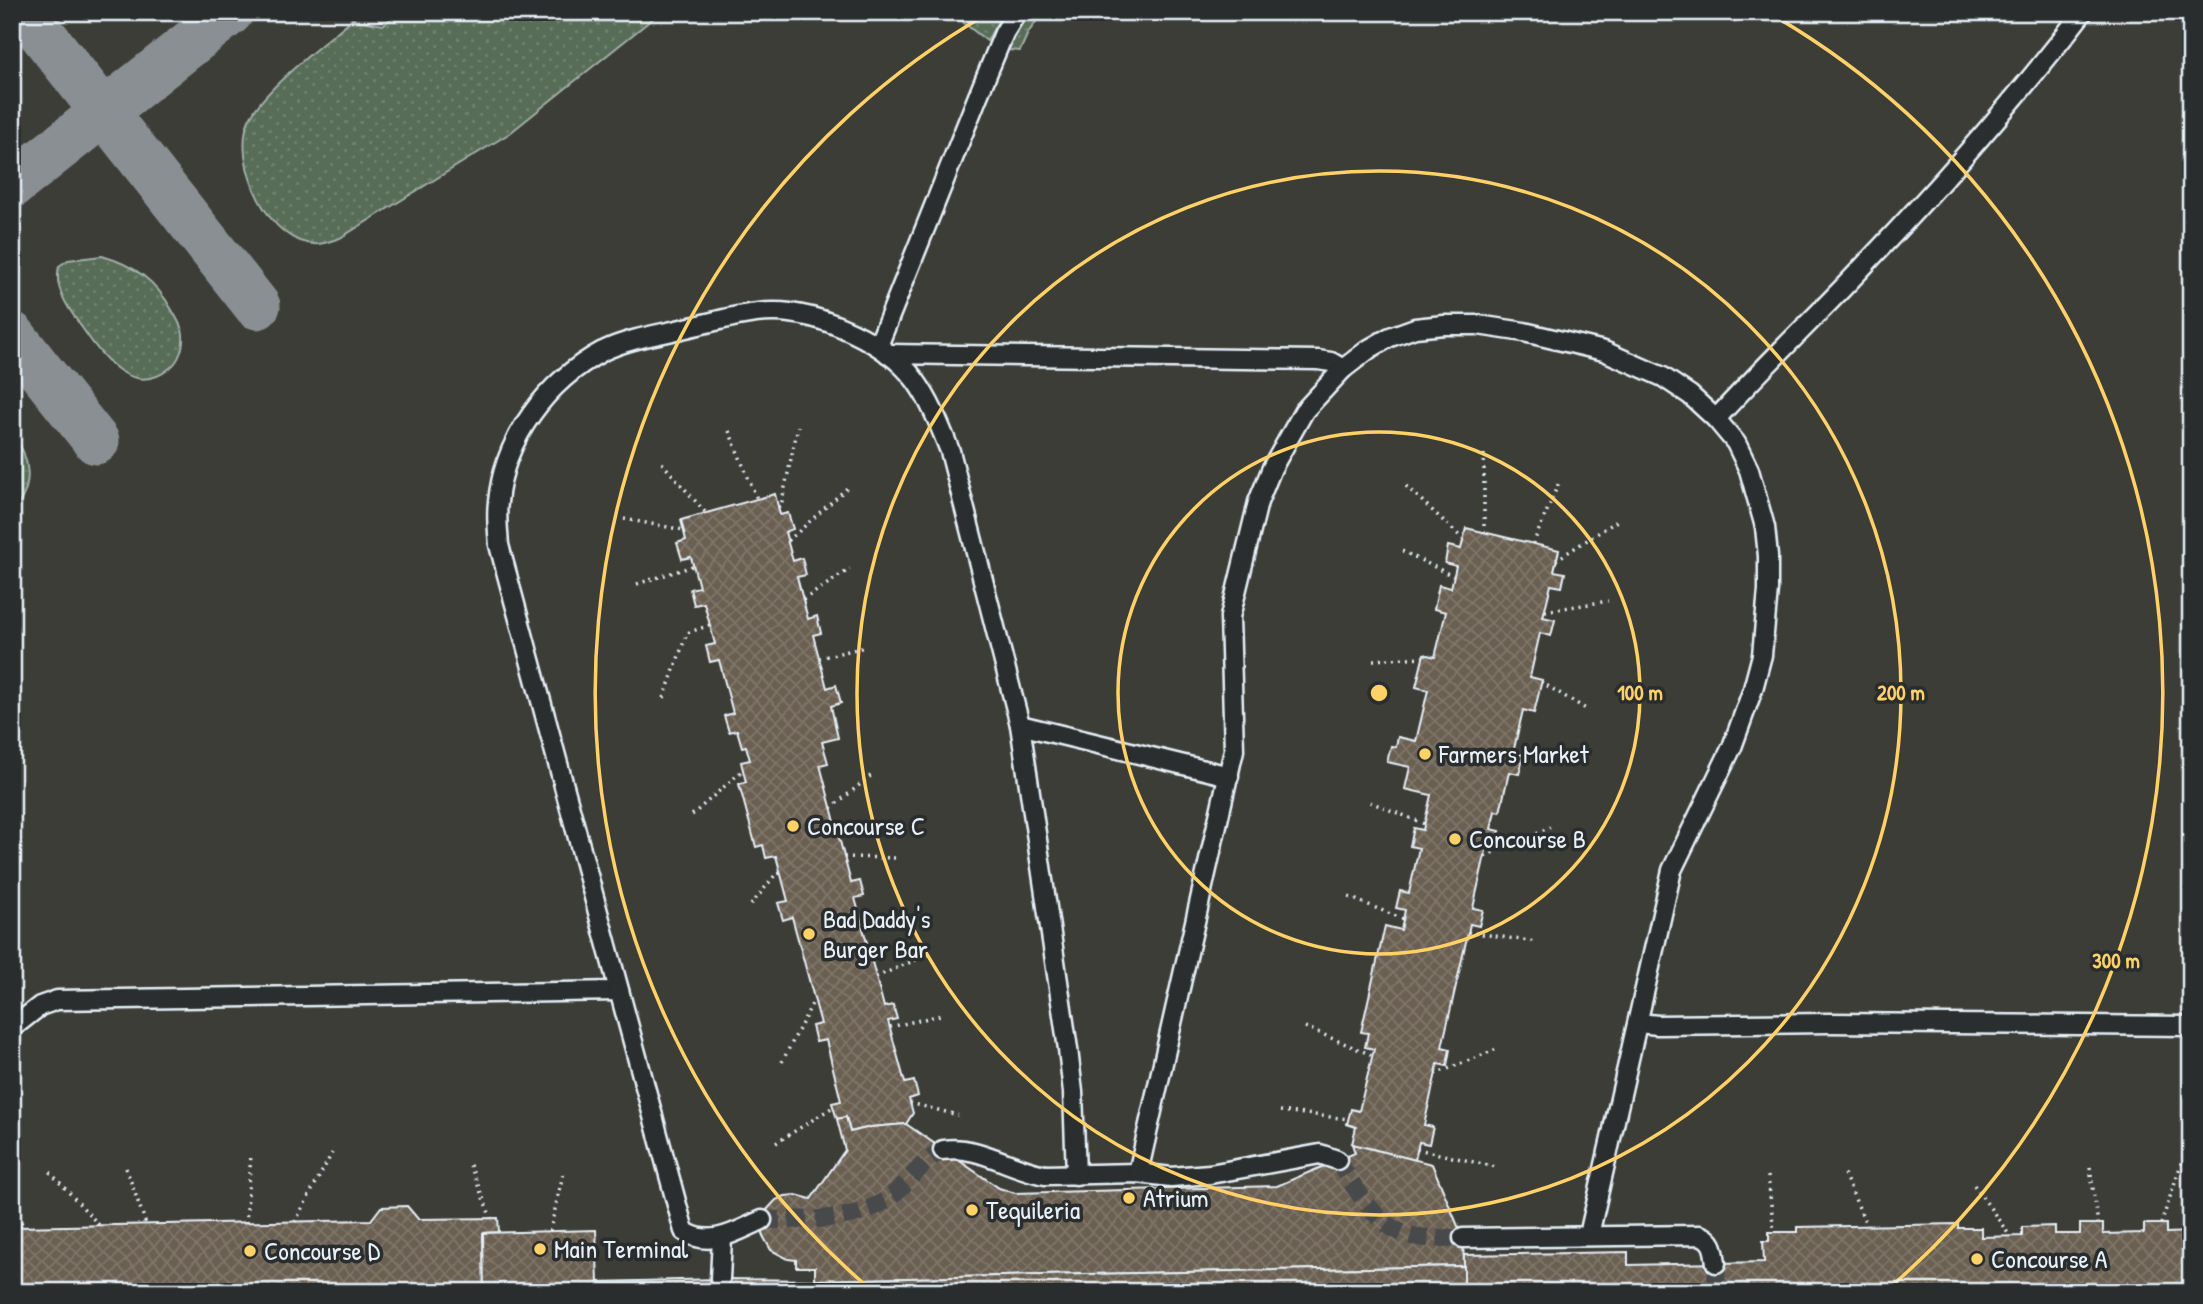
<svg xmlns="http://www.w3.org/2000/svg" width="2203" height="1304" font-family="'Patrick Hand',sans-serif">
<style>
.built{fill:#3d3c38}
.grass{fill:url(#grass-dots);stroke:#a0afa8;stroke-width:2}
.lines{fill:none;stroke-linecap:round;stroke-linejoin:round}
.taxiway{stroke:#898f93;stroke-width:47}
.building{fill:url(#building-cross-hatch);stroke:#e8f1f8;stroke-width:2}
.minor-tunnel{stroke:#464a4c;stroke-width:18;stroke-dasharray:18 9;stroke-linecap:butt}
.minor-casing{stroke:#e8f1f8;stroke-width:23}
.path{stroke:#e8f1f8;stroke-width:3.5;stroke-dasharray:2 5;stroke-linecap:butt}
.minor{stroke:#2a2d2e;stroke-width:18}
.ring{fill:none;stroke:#ffd166;stroke-width:3.5}
.poi-dot{fill:#ffd166;stroke:#2a2d2e;stroke-width:2.5}
.labels{text-anchor:middle;stroke-width:7;stroke-linejoin:round;paint-order:stroke}
.poi-label{font-size:26px;fill:#e8f1f8;stroke:#2a2d2e;text-anchor:start}
.centre{fill:#ffd166;stroke:#2a2d2e;stroke-width:3.5}
.ring-label{font-size:21px;text-anchor:middle;font-weight:bold;fill:#ffd166;stroke:#2a2d2e;stroke-width:7;stroke-linejoin:round;paint-order:stroke}
</style>
<defs>
<pattern id="grass-dots" width="8" height="8" patternUnits="userSpaceOnUse" patternTransform="scale(1.75)"><rect width="8" height="8" fill="#586d58"/><path d="M2 2h.1M6 6h.1" fill="none" stroke="#708271" stroke-width="1.8" stroke-linecap="round"/></pattern>
<pattern id="building-cross-hatch" width="8" height="8" patternUnits="userSpaceOnUse" patternTransform="scale(1.75)"><rect width="8" height="8" fill="#6a5e51"/><path d="M0 0l8 8M0 8l8-8" fill="none" stroke="#7f766b"/></pattern>
</defs>
<rect width="100%" height="100%" fill="#2a2d2e"/>
<filter id="ink" filterUnits="userSpaceOnUse"><feTurbulence type="fractalNoise" baseFrequency=".0143" numOctaves="2"/><feDisplacementMap in="SourceGraphic" scale="14" xChannelSelector="R" yChannelSelector="G"/><feConvolveMatrix kernelMatrix="1 2 1 2 8 2 1 2 1" color-interpolation-filters="sRGB"/></filter>
<g filter="url(#ink)">
<!-- built -->
<rect class="built" x="12" y="12" width="2179" height="1280"/>
<!-- grass -->
<g class="grass">
<path d="M399,12H661L510,133L340,238C333,240 326,243 319,244C269,248 231,161 249,120C263,89 325,43 352,19L383,25Z"/>
<path d="M957,12H1003L987,41L964,23Z"/>
<path d="M1029,12H1043L1028,33L1020,51L1009,50L1013,38Z"/>
<path d="M102,256C134,265 156,281 172,310C176,317 182,326 183,334C184,346 180,360 170,368C134,398 103,359 83,329C70,310 53,290 59,266L68,260Z"/>
<path d="M12,433C31,457 35,488 12,512Z"/>
</g>
<g class="lines">
<!-- taxiway -->
<g class="taxiway">
<path d="M25,12L257,306"/>
<path d="M12,185L230,12"/>
<path d="M12,335L96,441"/>
</g>
</g>
<!-- building -->
<g class="building">
<path d="M775,494L780,515L788,513L793,529L785,532L793,561L802,558L806,575L797,577L808,619L817,616L821,633L813,635L827,688L836,685L841,703L831,706L838,738L822,742L828,763L820,765L851,883L860,881L864,896L855,898L884,1007L893,1005L897,1019L888,1021L905,1083L914,1081L918,1096L909,1099L913,1113L906,1124L871,1127L850,1132L846,1117L837,1119L832,1103L841,1101L826,1040L816,1042L812,1026L821,1024L792,917L783,920L778,903L788,901L776,856L766,858L763,845L756,847L739,784L746,782L741,762L750,760L746,746L742,747L737,730L729,732L724,716L733,713L719,660L710,662L706,646L715,644L704,603L694,605L690,589L699,587L691,557L682,559L677,543L686,540L681,520Z"/>
<path d="M1466,528L1559,550L1554,571L1565,573L1562,587L1551,585L1543,617L1555,620L1551,636L1540,633L1530,677L1542,680L1534,713L1523,710L1513,753L1524,755L1519,774L1509,772L1500,812L1495,811L1491,829L1500,831L1496,849L1487,846L1473,908L1483,910L1479,926L1470,924L1442,1047L1450,1049L1447,1066L1438,1064L1424,1125L1433,1127L1429,1144L1419,1142L1415,1160L1352,1144L1356,1127L1347,1124L1351,1109L1359,1111L1374,1049L1365,1047L1368,1033L1361,1032L1385,926L1401,930L1405,910L1396,908L1400,891L1409,893L1419,848L1410,846L1414,828L1423,830L1431,795L1405,789L1410,767L1387,762L1391,746L1396,747L1398,737L1416,741L1428,690L1416,687L1424,654L1435,657L1446,612L1434,609L1439,585L1451,588L1456,566L1445,563L1448,546L1461,549Z"/>
<path d="M846,1117L850,1132L871,1127L906,1124L999,1188L1015,1193L1277,1186L1355,1153L1352,1144L1432,1164L1463,1238L1464,1266L815,1280V1267H796V1260L788,1259L771,1250L763,1236L764,1213L776,1200L785,1196L796,1195L811,1199L845,1150L837,1119Z"/>
<path d="M407,1206L418,1219L498,1218L499,1232L483,1233L484,1292H12V1263L17,1256L16,1227L371,1220L381,1207Z"/>
<path d="M1958,1224V1228H1981V1237L2022,1236V1227L2055,1226V1234H2080V1224H2103V1234L2144,1233V1224H2166V1233L2191,1232V1292H1589V1288L1464,1290V1255L1628,1252V1265L1764,1262L1763,1241H1769V1232H1797V1227Z"/>
<path d="M596,1230L598,1282L720,1279L815,1280L1464,1266V1292H484L483,1233Z"/>
</g>
<g class="lines">
<!-- minor-tunnel -->
<g class="minor-tunnel">
<path d="M1337,1160C1358,1191 1377,1232 1419,1237C1434,1239 1449,1238 1463,1238"/>
<path d="M762,1220C803,1219 856,1224 890,1197C909,1183 922,1161 943,1150"/>
<path d="M1716,1263L1717,1292"/>
</g>
<defs>
<g id="minor">
<path d="M878,346L978,96L1004,33L1017,12"/>
<path d="M888,354L1318,360L1331,362L1343,369"/>
<path d="M1716,419C1766,363 1821,313 1871,258C1945,180 2017,98 2083,12"/>
<path d="M1020,725L1229,776"/>
<path d="M1638,1023L1658,1025L1828,1023L2191,1026"/>
<path d="M12,1028L40,1006L57,1000L619,991"/>
<path d="M943,1150C977,1144 1012,1170 1046,1175L1138,1173L1171,1177L1210,1174L1320,1154L1337,1160"/>
<path d="M1138,1173L1234,750L1230,617L1258,502L1272,468L1304,411L1343,369L1369,349L1390,337L1415,328L1444,325H1478L1524,332L1604,351L1663,377L1690,395L1716,419L1736,443L1749,470L1765,527L1768,556V590L1762,655L1753,689L1732,747L1672,870L1589,1235"/>
<path d="M762,1220C737,1231 710,1249 684,1231L499,545C498,531 496,516 498,502C504,438 547,381 603,351C630,338 662,334 690,327C718,321 746,312 774,312C820,312 887,342 915,380C931,402 940,426 950,451L1020,725L1068,1049L1073,1092L1076,1175"/>
<path d="M1463,1238L1700,1235C1714,1240 1714,1250 1716,1263"/>
<path d="M720,1279L722,1238"/>
</g>
</defs>
<!-- minor casing -->
<use href="#minor" class="minor-casing"/>
<!-- path -->
<g class="path">
<path d="M729,431L757,499"/>
<path d="M1484,454V533"/>
<path d="M662,463L706,513"/>
<path d="M1406,486L1463,539"/>
<path d="M778,507L781,506L798,426"/>
<path d="M624,519L684,530"/>
<path d="M788,541L847,488"/>
<path d="M1533,544L1560,480"/>
<path d="M1402,551L1453,576"/>
<path d="M1556,560L1620,519"/>
<path d="M637,584L693,566"/>
<path d="M803,600L850,569"/>
<path d="M1545,611L1608,601"/>
<path d="M819,658L865,647"/>
<path d="M1373,660L1423,657"/>
<path d="M1541,682L1586,709"/>
<path d="M664,698L687,633L710,625"/>
<path d="M1370,802L1425,824"/>
<path d="M831,808L873,774"/>
<path d="M692,815L743,770"/>
<path d="M1485,856L1550,827"/>
<path d="M844,857L897,858"/>
<path d="M1349,897L1403,919"/>
<path d="M751,905L776,874L780,873"/>
<path d="M1468,932L1536,942"/>
<path d="M876,977L932,953"/>
<path d="M890,1027L941,1015"/>
<path d="M1305,1027L1372,1055"/>
<path d="M782,1062L814,1000"/>
<path d="M1435,1074L1497,1049"/>
<path d="M910,1103L958,1115"/>
<path d="M1280,1111L1348,1119"/>
<path d="M776,1143L833,1107"/>
<path d="M1417,1149L1496,1167"/>
<path d="M470,1165L491,1218"/>
<path d="M2090,1167L2098,1224"/>
<path d="M126,1168L146,1224"/>
<path d="M50,1172L99,1225"/>
<path d="M1844,1174L1867,1226"/>
<path d="M1768,1176L1774,1232"/>
<path d="M1974,1185L2010,1236"/>
<path d="M12,1211L25,1227"/>
<path d="M295,1222L332,1153"/>
<path d="M246,1223L251,1155"/>
<path d="M2161,1224L2187,1146"/>
<path d="M550,1231L564,1170"/>
<path d="M12,1250L17,1246"/>
</g>
<!-- minor -->
<use href="#minor" class="minor"/>
</g>
</g>
<!-- distance rings -->
<g class="ring">
<circle cx="1379" cy="693" r="261"/>
<circle cx="1379" cy="693" r="522"/>
<path d="M870 1289A784 784 0 0 1 987 14M1771 14A784 784 0 0 1 1888 1289"/>
</g>
<!-- markers -->
<g class="poi-dot">
<circle cx="1425" cy="754" r="7"/>
<circle cx="793" cy="826" r="7"/>
<circle cx="1455" cy="839" r="7"/>
<circle cx="809" cy="934" r="7"/>
<circle cx="1129" cy="1198" r="7"/>
<circle cx="972" cy="1210" r="7"/>
<circle cx="540" cy="1249" r="7"/>
<circle cx="250" cy="1251" r="7"/>
<circle cx="1977" cy="1259" r="7"/>
</g>
<g class="labels">
<!-- poi labels -->
<g class="poi-label">
<text x="1439" y="763">Farmers Market</text>
<text x="807" y="835">Concourse C</text>
<text x="1469" y="848">Concourse B</text>
<text x="823" y="928">Bad Daddy's<tspan x="823" dy="30">Burger Bar</tspan></text>
<text x="1143" y="1207">Atrium</text>
<text x="986" y="1219">Tequileria</text>
<text x="554" y="1258">Main Terminal</text>
<text x="264" y="1260">Concourse D</text>
<text x="1991" y="1268">Concourse A</text>
</g>
</g>
<circle cx="1379" cy="693" r="10" class="centre"/>
<g class="ring-label">
<text x="1640" y="700">100 m</text>
<text x="1901" y="700">200 m</text>
<text x="2116" y="968">300 m</text>
</g>
<!-- margin -->
<rect width="2203" height="1304" fill="none" stroke="#2a2d2e" stroke-width="42"/>
<rect x="21" y="21" width="2161" height="1262" fill="none" stroke="#e8f1f8" stroke-width="2.5" filter="url(#ink)"/>
</svg>
